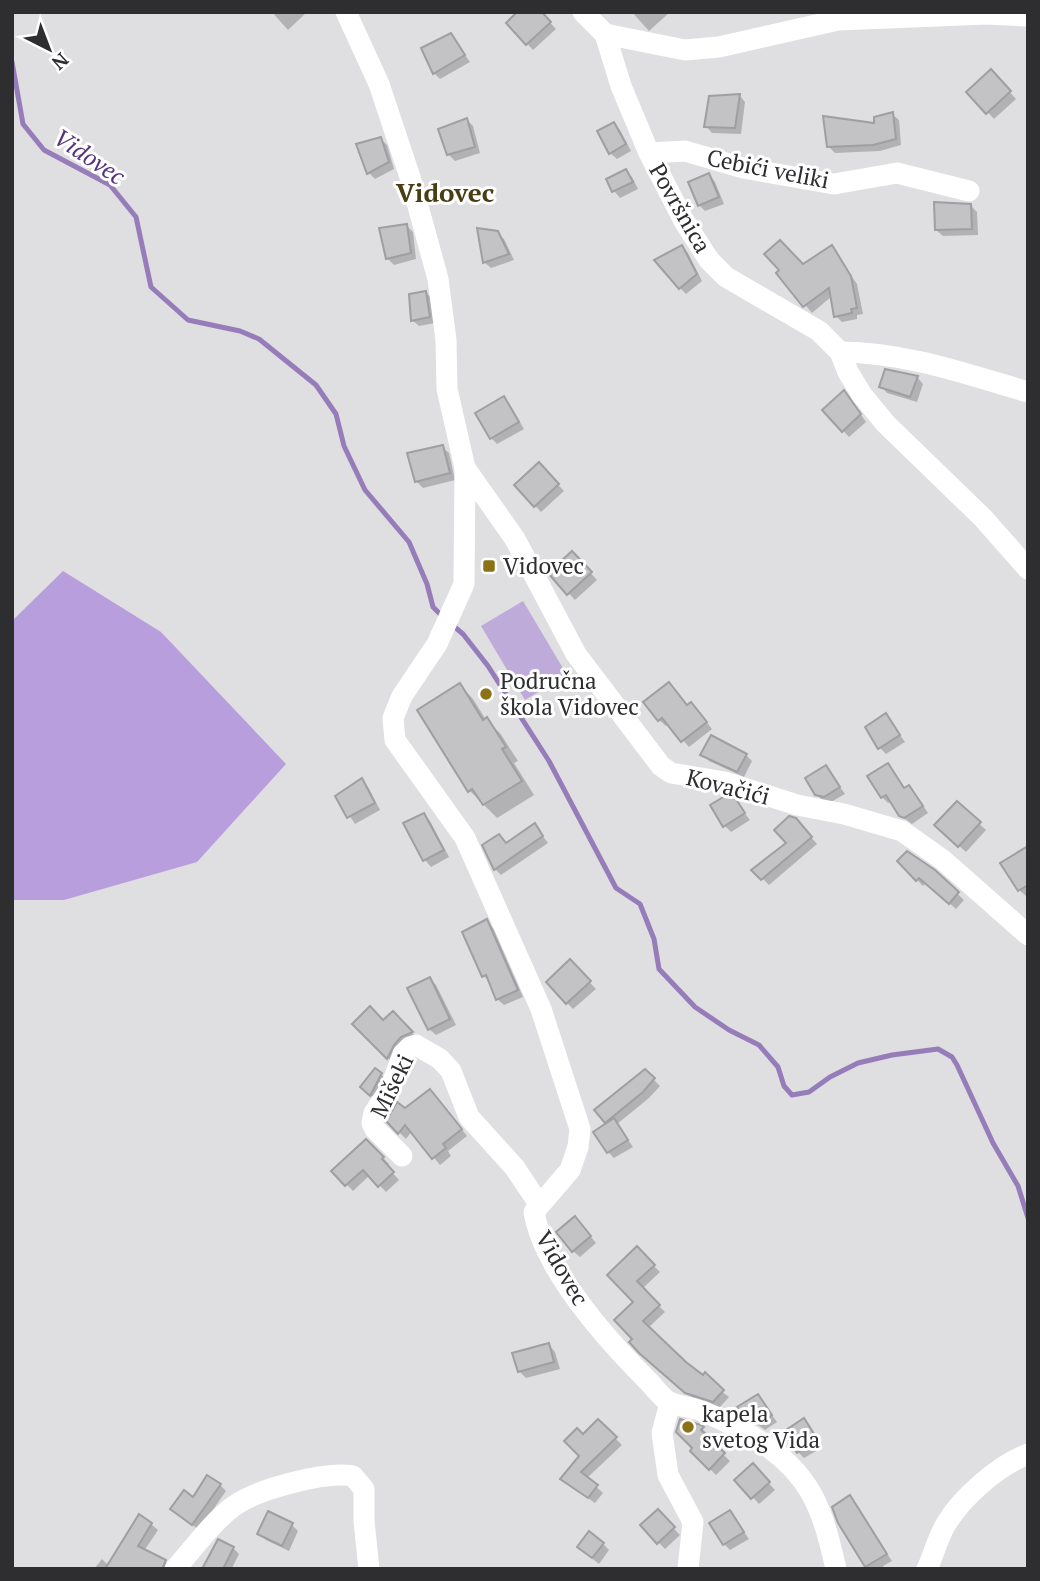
<svg xmlns="http://www.w3.org/2000/svg" width="1040" height="1581" font-family="'PT Serif',serif">
<style>
.green{fill:#beabda}
.forest{fill:#b89edd}
.shadow{fill:#0003}
.lines{fill:none;stroke-linecap:round;stroke-linejoin:round}
.stream{stroke:#967db9;stroke-width:5}
.building{fill:#c3c2c5;stroke:#9f9ea1;stroke-width:2}
.street{stroke:#fff;stroke-width:21}
.poi-dot{fill:#8a7215;stroke:#fff;stroke-width:2.5}
.labels{text-anchor:middle;stroke-width:6;stroke-linejoin:round;paint-order:stroke}
.street-label{font-size:23px;fill:#2e2d2f;stroke:#fff}
.poi-label{font-size:23px;fill:#2e2d2f;stroke:#fff;text-anchor:start}
.water-label{font-size:24px;font-style:italic;fill:#56337d;stroke:#fff}
.quarter-label{font-size:26px;font-weight:bold;fill:#493d14;stroke:#fff}
</style>
<rect width="100%" height="100%" fill="#dfdee1"/>
<!-- green -->
<path class="green" d="M523,601L567,675L525,700L481,626Z"/>
<!-- forest -->
<path class="forest" d="M63,571L161,632L286,764L197,862L64,900H12V621Z"/>
<!-- shadow -->
<g class="shadow">
<path d="M272,12H307L288,30Z"/>
<path d="M540,12L556,29L533,50L508,23Z"/>
<path d="M632,12H670L649,31Z"/>
<path d="M451,35L470,62L440,79L434,73Z"/>
<path d="M991,72L1016,99L994,119L969,92Z"/>
<path d="M739,95L745,102L741,134L712,133L706,126Z"/>
<path d="M892,114L899,120L901,145L880,151L835,153L828,146Z"/>
<path d="M467,120L473,126L480,153L455,161L448,154Z"/>
<path d="M614,124L620,130L631,151L617,159L610,153Z"/>
<path d="M381,139L387,145L394,169L375,179L369,173L358,146Z"/>
<path d="M626,171L632,177L638,189L620,198L614,191L608,179Z"/>
<path d="M709,175L715,182L724,204L705,211L699,205Z"/>
<path d="M970,205L977,212L978,235L943,236L936,230Z"/>
<path d="M406,225L413,232L416,259L394,265L387,258Z"/>
<path d="M497,233L504,239L514,260L491,268L484,262Z"/>
<path d="M682,247L688,253L702,281L686,294L680,288Z"/>
<path d="M831,247L857,284L863,314L857,315V319L842,322L836,316L832,296L812,313L778,273L803,266Z"/>
<path d="M426,292L432,299L435,323L419,326L412,320Z"/>
<path d="M917,377L923,384L917,402L887,393L881,386Z"/>
<path d="M504,399L510,405L524,429L497,444L491,438Z"/>
<path d="M850,399L866,422L849,437L824,410Z"/>
<path d="M442,447L449,453L455,480L423,488L416,481Z"/>
<path d="M539,465L564,491L541,512L516,485Z"/>
<path d="M572,553L597,580L575,600L550,573Z"/>
<path d="M460,685L473,699L486,720L500,733L518,761L514,763L534,795L497,818L470,791L419,711Z"/>
<path d="M645,702L688,707L698,711L712,729L689,747L669,724L666,726L659,720Z"/>
<path d="M886,716L905,742L886,754L880,748Z"/>
<path d="M703,754L746,755L752,761L744,777L709,761Z"/>
<path d="M888,765L906,789L909,787L915,793L928,813L912,824L900,815L892,801L888,803L882,797Z"/>
<path d="M826,767L845,794L831,802L823,801L816,794Z"/>
<path d="M361,780L368,787L380,810L355,824L337,797Z"/>
<path d="M735,801L750,820L731,832L725,826Z"/>
<path d="M957,803L986,830L966,852L942,831Z"/>
<path d="M424,815L430,821L449,857L431,867L425,860L406,824Z"/>
<path d="M535,826L548,843L501,875L495,869L507,845Z"/>
<path d="M802,827L817,844L769,885L754,870L789,844Z"/>
<path d="M1028,848V895L1026,896L1019,890Z"/>
<path d="M899,861L934,872L964,900L956,909L926,883L923,886Z"/>
<path d="M486,921L493,928L523,997L504,1005L497,999L491,983L484,976Z"/>
<path d="M570,962L596,989L573,1009L548,983Z"/>
<path d="M430,979L436,985L456,1025L436,1035L429,1029Z"/>
<path d="M393,1014L418,1039L394,1064L354,1024L383,1023Z"/>
<path d="M645,1071L660,1086L649,1098L617,1124L633,1147L614,1158L608,1152L609,1124L597,1110Z"/>
<path d="M381,1074L387,1081L377,1100L368,1094Z"/>
<path d="M437,1097L467,1136L448,1151L451,1156L440,1165L412,1131L406,1139L388,1121L405,1110Z"/>
<path d="M366,1141L389,1164L387,1167L399,1180L386,1192L370,1175L353,1191L334,1171Z"/>
<path d="M581,1225L596,1243L580,1257L573,1251Z"/>
<path d="M637,1249L660,1272L642,1289L665,1312L648,1328L685,1364L729,1397L720,1407L694,1399L648,1359L634,1339Z"/>
<path d="M549,1345L555,1352L560,1369L526,1378L519,1371Z"/>
<path d="M758,1396L777,1422L765,1430L744,1415Z"/>
<path d="M804,1420L823,1447L804,1458L798,1452Z"/>
<path d="M598,1421L622,1445L587,1478L603,1493L595,1503L569,1485L581,1456L583,1436Z"/>
<path d="M700,1427L709,1435L706,1438L730,1461L716,1475L692,1451Z"/>
<path d="M753,1466L775,1490L759,1504L737,1480Z"/>
<path d="M220,1485L226,1491L199,1530L172,1509Z"/>
<path d="M850,1498L892,1561L883,1566L885,1569H869L839,1522Z"/>
<path d="M657,1511L680,1535L665,1549L642,1525Z"/>
<path d="M730,1512L749,1539L730,1550L724,1544Z"/>
<path d="M151,1524L158,1530L144,1551L165,1561L171,1569H143L123,1559Z"/>
<path d="M292,1525L298,1531L289,1551L266,1540L259,1534Z"/>
<path d="M603,1544L609,1550L599,1564L585,1553Z"/>
<path d="M233,1548L239,1554L232,1568L204,1569Z"/>
<path d="M102,1559L109,1566L117,1569H94Z"/>
</g>
<g class="lines">
<!-- stream -->
<g class="stream">
<path d="M12,62L23,124L44,150L110,185L136,217L151,287L188,320L240,331L259,339L316,385L336,414L344,446L365,490L409,542L427,584L433,607L443,617"/>
<path d="M450,623L463,634L488,666L549,761L616,888L640,904L654,939L659,969L695,1007L729,1030L759,1045L778,1067L784,1086L792,1095L809,1092L830,1077L858,1063L892,1055L938,1049L952,1057L957,1065L993,1143L1018,1186L1028,1218"/>
</g>
</g>
<!-- building -->
<g class="building">
<path d="M517,12H542L551,22L526,45L506,23Z"/>
<path d="M451,33L465,55L433,74L421,48Z"/>
<path d="M991,69L1011,91L986,114L966,92Z"/>
<path d="M740,94L735,128L704,127L709,96Z"/>
<path d="M893,112L896,139L873,145L827,147L823,116L874,123V117Z"/>
<path d="M467,118L475,147L447,155L438,129Z"/>
<path d="M614,122L626,144L609,154L597,131Z"/>
<path d="M381,137L389,162L367,174L356,144Z"/>
<path d="M626,169L633,182L612,192L606,179Z"/>
<path d="M709,173L719,197L698,206L688,182Z"/>
<path d="M934,202L971,204L972,229L935,230Z"/>
<path d="M407,224L411,253L386,259L379,228Z"/>
<path d="M477,228L498,231L509,254L483,263Z"/>
<path d="M780,240L803,264L832,245L851,276L857,308L851,309L852,313L834,317L829,288L803,307L776,273L779,270L764,254Z"/>
<path d="M682,245L697,274L679,289L654,260Z"/>
<path d="M426,291L430,317L411,321L409,294Z"/>
<path d="M885,369L918,376L910,397L879,387Z"/>
<path d="M844,390L861,414L842,432L822,410Z"/>
<path d="M504,396L519,422L490,439L475,413Z"/>
<path d="M443,445L450,473L415,482L407,453Z"/>
<path d="M539,462L559,484L534,507L514,485Z"/>
<path d="M572,551L592,572L567,595L548,573Z"/>
<path d="M669,682L687,705L691,702L707,722L681,742L662,718L658,721L643,702Z"/>
<path d="M460,683L483,720L487,717L506,747L502,749L522,781L483,805L472,789L468,792L417,710Z"/>
<path d="M886,713L900,735L878,749L865,727Z"/>
<path d="M711,735L747,754L737,772L700,755Z"/>
<path d="M888,763L904,788L909,785L923,806L904,818L899,816L886,795L881,798L867,776Z"/>
<path d="M826,765L840,787L824,797L815,795L805,778Z"/>
<path d="M362,778L375,803L347,818L335,796Z"/>
<path d="M725,796L736,799L745,813L723,827L710,805Z"/>
<path d="M957,801L981,822L958,847L934,825Z"/>
<path d="M424,813L444,850L423,861L403,823Z"/>
<path d="M789,816L796,818L812,837L761,880L751,870L786,843L774,830Z"/>
<path d="M535,823L543,836L494,870L482,845L499,834L506,843Z"/>
<path d="M1028,846V885L1018,891L1000,863Z"/>
<path d="M907,851L935,870L959,892L949,904L919,878L916,881L897,861Z"/>
<path d="M487,919L518,990L496,1000L486,975L482,977L462,932Z"/>
<path d="M570,959L591,981L566,1004L546,982Z"/>
<path d="M430,977L450,1019L428,1030L407,988Z"/>
<path d="M370,1006L383,1020L393,1011L413,1032L401,1037L394,1045L387,1059L352,1024Z"/>
<path d="M375,1068L382,1073L370,1096L360,1087Z"/>
<path d="M645,1069L655,1078L643,1092L605,1123L594,1110Z"/>
<path d="M430,1089L462,1129L443,1144L446,1148L432,1159L405,1125L398,1134L386,1121L397,1102L405,1108Z"/>
<path d="M614,1118L628,1140L607,1153L593,1132Z"/>
<path d="M366,1139L384,1157L382,1159L394,1172L378,1187L363,1170L345,1186L331,1171Z"/>
<path d="M575,1216L591,1236L572,1252L556,1232Z"/>
<path d="M637,1246L655,1265L637,1281L660,1305L643,1321L686,1362L703,1375L705,1372L724,1390L713,1402L685,1393L639,1353L629,1342L632,1339L614,1320L633,1302L607,1275Z"/>
<path d="M549,1343L554,1362L518,1372L512,1353Z"/>
<path d="M758,1394L772,1415L758,1424L743,1416L737,1407Z"/>
<path d="M804,1418L818,1440L797,1453L783,1432Z"/>
<path d="M598,1419L617,1437L581,1472L598,1485L588,1498L560,1479L579,1456L564,1441L577,1428L583,1434Z"/>
<path d="M680,1419L701,1425L704,1427L701,1430L725,1453L709,1470L690,1451L692,1448L676,1432Z"/>
<path d="M753,1463L770,1482L751,1499L734,1480Z"/>
<path d="M207,1475L221,1484L192,1525L170,1509L184,1490L193,1497Z"/>
<path d="M850,1495L887,1554L865,1567L838,1523L832,1507Z"/>
<path d="M658,1509L675,1527L657,1544L640,1525Z"/>
<path d="M730,1510L744,1532L723,1545L709,1523Z"/>
<path d="M268,1511L293,1523L282,1546L257,1534Z"/>
<path d="M139,1514L152,1523L138,1546L166,1560L162,1569H105Z"/>
<path d="M589,1531L604,1543L592,1558L577,1547Z"/>
<path d="M218,1539L234,1547L223,1569H202Z"/>
</g>
<g class="lines">
<!-- street -->
<g class="street">
<path d="M346,12L379,84L410,177L438,279L446,340L447,389L465,468L464,584L437,644L402,696L393,718L395,740L465,838L541,1009L580,1129L578,1147L570,1170L534,1212C544,1270 608,1341 649,1382C655,1388 664,1401 672,1403C682,1407 692,1407 702,1411C743,1428 789,1454 811,1493C824,1516 830,1543 836,1569"/>
<path d="M583,12L605,34L621,86L649,153L684,221L709,260L726,277L819,331L840,352L848,372L862,395L886,424L983,518L1028,569"/>
<path d="M605,34L685,50L719,47L838,20L987,14L1028,16"/>
<path d="M649,153L685,151L743,168L834,184L897,173L969,191"/>
<path d="M840,352C909,353 963,373 1028,392"/>
<path d="M465,468L515,539L576,654L661,766L671,773L725,782L797,805L844,814L902,831L943,860L1028,935"/>
<path d="M402,1156L375,1129L372,1123L374,1113L390,1089L403,1054L410,1047L416,1045L440,1059L451,1071L469,1117L515,1168L539,1204"/>
<path d="M670,1403L662,1433L668,1475L693,1522L688,1569"/>
<path d="M175,1569C194,1548 212,1522 234,1506C257,1489 326,1471 353,1476L364,1489V1521L369,1569"/>
<path d="M927,1569C934,1554 938,1537 946,1524C962,1497 999,1465 1028,1454"/>
</g>
</g>
<!-- markers -->
<g class="poi-dot">
<rect x="482" y="559" width="14" height="14" rx="3.5"/>
<circle cx="486" cy="694" r="7"/>
<circle cx="688" cy="1427" r="7"/>
</g>
<g class="labels">
<!-- street labels -->
<g class="street-label">
<text transform="translate(768 169) rotate(11)" y="8">Cebići veliki</text>
<text transform="translate(680 208) rotate(60)" y="8">Površnica</text>
<text transform="translate(728 787) rotate(14)" y="8">Kovačići</text>
<text transform="translate(392 1086) rotate(-64)" y="8">Mišeki</text>
<text transform="translate(562 1268) rotate(60)" y="8">Vidovec</text>
</g>
<!-- poi labels -->
<g class="poi-label">
<text x="503" y="574">Vidovec</text>
<text x="500" y="689">Područna<tspan x="500" dy="26">škola Vidovec</tspan></text>
<text x="702" y="1422">kapela<tspan x="702" dy="26">svetog Vida</tspan></text>
</g>
<!-- water labels -->
<g class="water-label">
<text transform="translate(89 157) rotate(34)" y="8">Vidovec</text>
</g>
<!-- quarter labels -->
<g class="quarter-label">
<text x="445" y="202">Vidovec</text>
</g>
</g>
<!-- border -->
<rect width="1040" height="1581" fill="none" stroke="#2e2d2f" stroke-width="28"/>
<!-- north arrow -->
<g transform="translate(49 49) rotate(138)" stroke="#ffffff" stroke-width="5" paint-order="stroke">
<path d="M0-5L12 26L0 18L-12 26Z" fill="#2e2d2f"/>
<text y="-10" font-size="19" font-weight="bold" text-anchor="middle" fill="#2e2d2f">N</text>
</g>
</svg>
